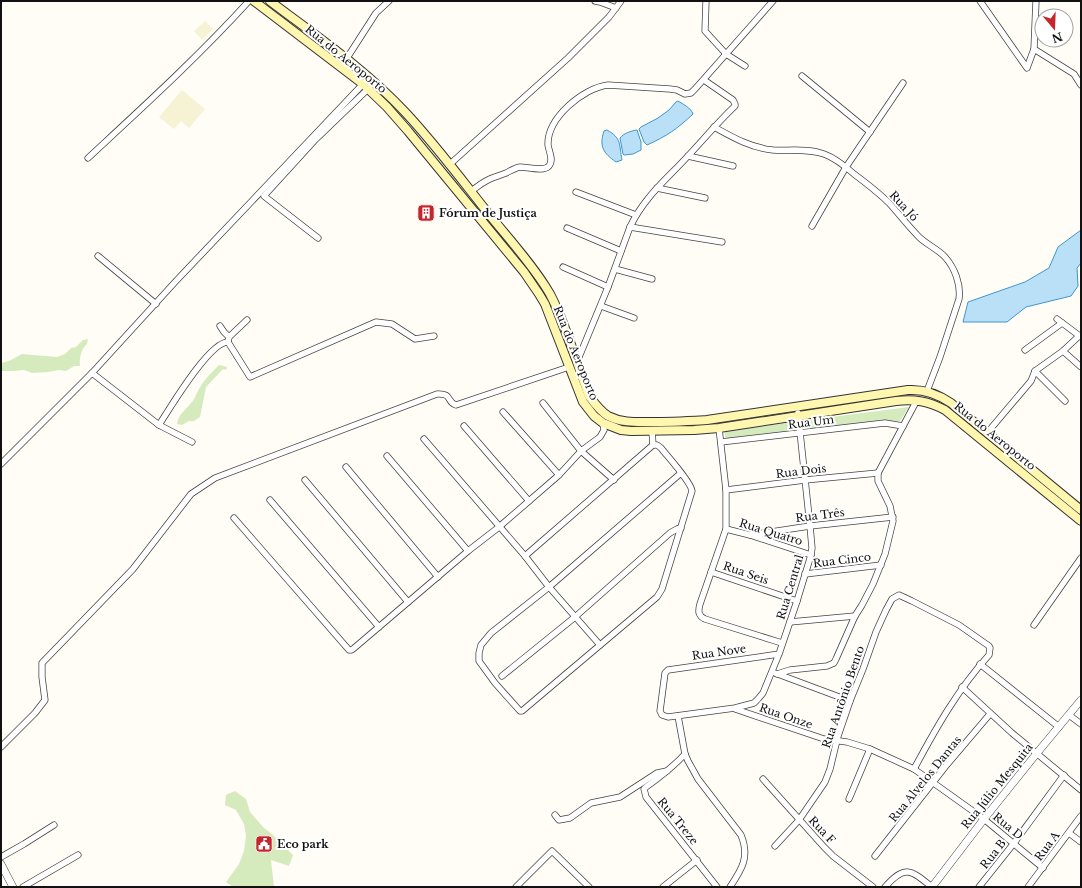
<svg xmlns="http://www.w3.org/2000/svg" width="1082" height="888" font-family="'Libre Baskerville',serif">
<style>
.farmland{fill:#f6f3d4}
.green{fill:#d5ebbd}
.water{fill:#b9e0f7;stroke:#3f96cf}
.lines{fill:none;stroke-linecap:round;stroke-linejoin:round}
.minor-casing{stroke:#444;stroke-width:7}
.tertiary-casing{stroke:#444;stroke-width:8}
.secondary-casing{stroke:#333;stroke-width:10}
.minor{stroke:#fff;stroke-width:5.5}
.tertiary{stroke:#fff;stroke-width:7}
.secondary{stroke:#fff6b0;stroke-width:8}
.labels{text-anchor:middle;stroke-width:4;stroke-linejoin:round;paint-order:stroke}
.street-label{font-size:11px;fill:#111;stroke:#fff}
.poi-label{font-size:11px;font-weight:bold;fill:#111;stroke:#fff;text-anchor:start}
</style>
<rect width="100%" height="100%" fill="#fffdf5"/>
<!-- farmland -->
<g class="farmland">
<path d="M205,21L213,29L202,40L194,31Z"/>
<path d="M182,90L205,109L189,128L181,121L174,129L159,117Z"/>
</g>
<!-- green -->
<g class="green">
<path d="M88,339L87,344C81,349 79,359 80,366H74L66,371L59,370L48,372L32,373L24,370L13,371H2V363L11,360L22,354L57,357L65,354L71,348L76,347L83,340Z"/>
<path d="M219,365L227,367L226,370L223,369L206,387L200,417L194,421H189L182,425L177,424C178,414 186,410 191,403C195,399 196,394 199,389C204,380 212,372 219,365Z"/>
<path d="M909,407L900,421L726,440L724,431Z"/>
<path d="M235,791L246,799L250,812L263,827L273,835L293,855L289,866L271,860L274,887H233L226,882L239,864L244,851L246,836L244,824L236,810L225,805L226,795Z"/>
</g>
<!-- water -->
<g class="water">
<path d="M678,101C683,104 691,108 693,114C677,129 667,136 647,145L644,142L639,129L641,127L658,118L669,110L676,102Z"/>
<path d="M607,130C622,138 619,145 622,160L616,162C603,153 599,146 604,131Z"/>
<path d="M637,130L641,142V150L633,154L624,155L623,154L620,138C624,133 631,131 637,130Z"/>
<path d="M1081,230V263L1077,268L1078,286L1071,296L1026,307L1007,322H963L968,302L1025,282L1049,268L1058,247Z"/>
</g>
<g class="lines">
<defs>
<g id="minor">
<path d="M595,1L600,2L616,8"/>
<path d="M706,1L705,31L726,54L745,66"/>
<path d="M980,1L1027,68L1034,49L1074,74L1081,85"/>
<path d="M1034,49L1036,1"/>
<path d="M347,58L376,13L389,1"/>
<path d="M802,76L870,132"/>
<path d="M714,127C732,137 751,148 773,150C789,151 808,148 824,154C835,158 845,166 854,174C866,183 878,192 889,203C899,214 908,226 919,237C926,244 939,250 945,257C955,268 961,285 959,299L940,357L927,391"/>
<path d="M688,156L733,166"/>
<path d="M88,158C143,107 198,57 249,1"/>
<path d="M449,165L568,58L609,17L621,1"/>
<path d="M657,188L705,198"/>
<path d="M471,191C476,188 480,184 486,181C492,177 499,176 506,173C510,171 515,168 520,167C527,167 544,172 549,166C554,160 549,152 548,145C547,118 583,88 608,85L670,89L677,90L685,94L691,93L695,89L773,1"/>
<path d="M576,192L636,215"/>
<path d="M812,226L846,167L903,83"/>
<path d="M630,227L722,242"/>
<path d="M567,228L621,251"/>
<path d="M318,238L264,196L316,139L368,89"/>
<path d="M98,256L156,304"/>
<path d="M563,267L608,287"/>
<path d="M615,269L652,279"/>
<path d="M601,306L634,318"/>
<path d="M1057,319L1081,337"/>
<path d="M247,320L229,337L228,342L250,377L376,322L392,324L415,339L434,336"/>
<path d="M220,326L224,332L229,337"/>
<path d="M1025,350L1062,323"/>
<path d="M1063,351L1081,367"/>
<path d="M577,362L608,287L630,227C644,197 667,179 688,156C704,139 718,122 735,106V104L733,100L704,80"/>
<path d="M1035,371L1065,401"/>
<path d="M92,373L159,425L192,442"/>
<path d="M543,403L581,451L614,480"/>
<path d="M503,412L559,475"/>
<path d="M159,425C170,408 209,342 228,342"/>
<path d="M464,426L529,501"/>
<path d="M719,428L726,490V529L700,604C698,611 698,616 705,619L782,643"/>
<path d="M652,431L653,445"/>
<path d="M987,433L1031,381L1035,371L1063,351L1079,336"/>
<path d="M424,439L525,556L549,587L600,645"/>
<path d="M721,442L885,423L903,426"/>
<path d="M387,456L468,551"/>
<path d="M1,464L92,373L176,281L363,84"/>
<path d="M346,467L438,577"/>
<path d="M305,480L408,602"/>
<path d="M726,490L805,480L878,473"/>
<path d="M270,500L379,627"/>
<path d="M234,518L349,650H351L353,649L468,551L499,527L559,475L581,451L600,437L604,430L603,423"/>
<path d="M726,529L750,535L811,555"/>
<path d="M750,535L810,526L893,517"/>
<path d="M525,556L653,445H657L661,448C668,457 691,482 692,491L662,589L657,597L522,711H520L495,683L479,661V653L481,645L491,633L549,587L681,473"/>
<path d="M711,572L797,601"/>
<path d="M805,574L881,565"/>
<path d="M790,622L855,616"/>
<path d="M1034,625L1081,558"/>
<path d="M779,654L668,670L665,673L660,711L662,715L668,717L735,708L754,703L758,699L763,693L779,654L797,601L811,555L812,548L810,526L798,413"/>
<path d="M980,664L1059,727"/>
<path d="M775,673L850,701"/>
<path d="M777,674L790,670L827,666L834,663L836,659L855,616L862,605L873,584L885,554L893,521L890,506L878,481V473L917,400"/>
<path d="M502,676L575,617L670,533L677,529L681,528"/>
<path d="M962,687L1012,733L1081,790"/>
<path d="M735,709L824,739L847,742L870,749L914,769L984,819L1043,868"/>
<path d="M1069,715L1081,724"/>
<path d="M678,716L685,754L688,761L698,779L741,835C750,857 742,869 730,887"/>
<path d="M1,747L35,713L45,700L42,677V663L133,569L191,494L215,478L437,394C453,393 446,402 456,405L569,367"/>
<path d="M685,754C673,767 660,777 646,787L644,789L646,797L717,887"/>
<path d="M763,779L824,847L833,856L873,887"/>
<path d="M849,799L870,749"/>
<path d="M555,815L559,820L570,818L591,803L620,797L657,773L667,771"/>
<path d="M1069,833L1081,842"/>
<path d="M775,846L799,820L825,782L830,769L838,736L850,701L863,669L876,632L886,610L892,599L899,595L912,601L959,625L989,646L990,648L989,655C958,689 936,728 914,769"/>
<path d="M875,856L945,767L990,714"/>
<path d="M1,857L24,844L54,825"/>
<path d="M23,887L78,855"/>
<path d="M516,887L552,851L589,887"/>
<path d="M663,887L697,860"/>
<path d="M885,887C905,864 911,870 932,887"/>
<path d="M979,887L1014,843L1064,775"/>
<path d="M1028,887L1081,816"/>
</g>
<g id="tertiary">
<path d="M1,864L13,887"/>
<path d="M932,887L984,819L1037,753L1081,700"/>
</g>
<g id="secondary">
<path d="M254,1L363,84L387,107L408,131L524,272L539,294L545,304L583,402L594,416L603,423L621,430L631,431L694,430L719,428L896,401C915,399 928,401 945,410L1081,521"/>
<path d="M270,1C316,36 365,69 405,112C435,144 461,179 488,213C508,238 534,266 550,294C567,326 576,362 589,396C595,404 600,411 608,416C622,423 636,422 651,422C670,422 688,421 707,420L908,390C924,389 938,394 951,403L1081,510"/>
</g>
</defs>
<!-- minor casing -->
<use href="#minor" class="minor-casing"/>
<!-- tertiary casing -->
<use href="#tertiary" class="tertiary-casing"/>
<!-- secondary casing -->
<use href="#secondary" class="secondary-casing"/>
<!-- minor -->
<use href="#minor" class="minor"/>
<!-- tertiary -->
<use href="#tertiary" class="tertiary"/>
<!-- secondary -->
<use href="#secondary" class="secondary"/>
</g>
<!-- icons -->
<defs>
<symbol id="building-square" viewBox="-11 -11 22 22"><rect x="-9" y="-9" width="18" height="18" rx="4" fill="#c4262e" stroke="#fff"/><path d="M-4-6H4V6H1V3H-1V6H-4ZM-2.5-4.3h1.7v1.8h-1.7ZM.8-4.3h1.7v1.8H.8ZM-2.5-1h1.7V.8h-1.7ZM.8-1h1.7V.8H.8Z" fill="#fff"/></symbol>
<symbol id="civic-square" viewBox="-11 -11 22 22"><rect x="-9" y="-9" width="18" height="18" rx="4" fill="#c4262e" stroke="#fff"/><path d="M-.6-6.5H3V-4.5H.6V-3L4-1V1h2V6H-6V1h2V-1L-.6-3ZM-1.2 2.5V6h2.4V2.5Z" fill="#fff"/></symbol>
</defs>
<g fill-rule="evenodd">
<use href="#building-square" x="416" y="203" width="20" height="20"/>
<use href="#civic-square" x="254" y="834" width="20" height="20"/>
</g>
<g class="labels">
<!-- street labels -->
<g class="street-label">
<text transform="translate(346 59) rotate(39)" y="4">Rua do Aeroporto</text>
<text transform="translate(904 206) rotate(47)" y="4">Rua Jó</text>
<text transform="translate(576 353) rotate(68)" y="4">Rua do Aeroporto</text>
<text transform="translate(811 422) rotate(-7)" y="4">Rua Um</text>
<text transform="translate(995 436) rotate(39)" y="4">Rua do Aeroporto</text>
<text transform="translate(801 471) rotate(-7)" y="4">Rua Dois</text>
<text transform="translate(820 515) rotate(-7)" y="4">Rua Três</text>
<text transform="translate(771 532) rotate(17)" y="4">Rua Quatro</text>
<text transform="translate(842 560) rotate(-7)" y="4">Rua Cinco</text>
<text transform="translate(746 573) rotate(19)" y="4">Rua Seis</text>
<text transform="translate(790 587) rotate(-73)" y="4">Rua Central</text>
<text transform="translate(719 652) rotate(-8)" y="4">Rua Nove</text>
<text transform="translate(843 697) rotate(-71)" y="4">Rua Antônio Bento</text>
<text transform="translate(786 716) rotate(19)" y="4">Rua Onze</text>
<text transform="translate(925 779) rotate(-51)" y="4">Rua Alvelos Dantas</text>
<text transform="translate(997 786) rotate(-51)" y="4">Rua Júlio Mesquita</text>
<text transform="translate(678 821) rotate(51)" y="4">Rua Treze</text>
<text transform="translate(1008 826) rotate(39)" y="4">Rua D</text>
<text transform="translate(822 830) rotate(47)" y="4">Rua F</text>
<text transform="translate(1047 846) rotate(-53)" y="4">Rua A</text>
<text transform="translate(993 854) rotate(-52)" y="4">Rua B</text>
</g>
<!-- poi labels -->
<g class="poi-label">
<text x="439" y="217">Fórum de Justiça</text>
<text x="277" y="848">Eco park</text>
</g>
</g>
<!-- border -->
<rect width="1082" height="888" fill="none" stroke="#111111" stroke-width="4"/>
<!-- north arrow -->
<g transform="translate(1054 28) rotate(161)"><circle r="19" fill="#ffffff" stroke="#a0a0a0"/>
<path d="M0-3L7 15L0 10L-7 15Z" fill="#c4262e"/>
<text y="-6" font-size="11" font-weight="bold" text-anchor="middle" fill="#111111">N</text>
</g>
</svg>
